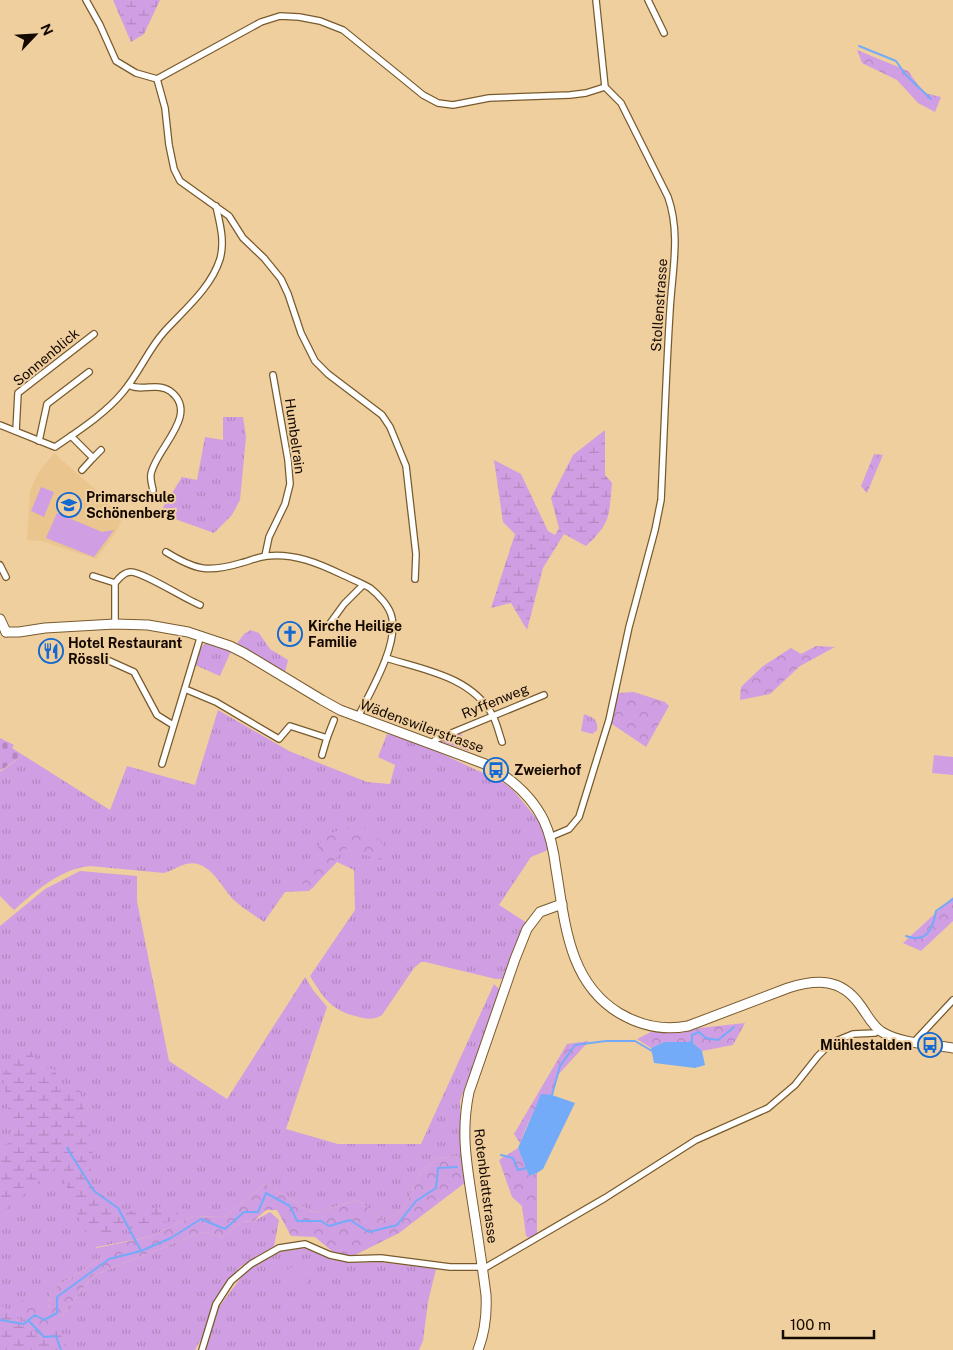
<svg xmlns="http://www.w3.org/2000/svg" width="953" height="1350" font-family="'Public Sans',sans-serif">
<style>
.built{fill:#eac58e}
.grass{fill:url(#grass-tufts)}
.forest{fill:url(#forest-crowns)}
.wetland{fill:url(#wetland-marsh)}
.cemetery{fill:url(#cemetery-stones)}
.garden{fill:#d09ee2}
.water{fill:#74abf8}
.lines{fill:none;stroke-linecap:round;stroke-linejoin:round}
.stream{stroke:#74abf8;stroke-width:2}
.street-casing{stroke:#785b2d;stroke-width:8}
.secondary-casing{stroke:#785b2d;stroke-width:11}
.street{stroke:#fff;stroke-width:5.5}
.secondary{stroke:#fff;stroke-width:9}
.labels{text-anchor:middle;stroke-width:4;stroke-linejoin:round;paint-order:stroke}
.street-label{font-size:14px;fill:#140900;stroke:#f0cf9f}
.poi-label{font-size:14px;font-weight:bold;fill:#140900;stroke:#f0cf9f;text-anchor:start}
</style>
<defs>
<pattern id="grass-tufts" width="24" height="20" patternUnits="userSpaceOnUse" patternTransform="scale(1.25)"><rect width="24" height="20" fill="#d09ee2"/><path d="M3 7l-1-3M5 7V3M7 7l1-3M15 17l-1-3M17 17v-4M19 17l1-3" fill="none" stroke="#b287c0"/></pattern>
<pattern id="forest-crowns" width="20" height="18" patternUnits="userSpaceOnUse" patternTransform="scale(1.25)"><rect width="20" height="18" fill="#d09ee2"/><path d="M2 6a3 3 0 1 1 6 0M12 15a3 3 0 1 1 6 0" fill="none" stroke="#b287c0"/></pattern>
<pattern id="wetland-marsh" width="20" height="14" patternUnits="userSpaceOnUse" patternTransform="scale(1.25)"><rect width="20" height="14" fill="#d09ee2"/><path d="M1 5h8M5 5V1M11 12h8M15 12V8" fill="none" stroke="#b287c0"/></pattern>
<pattern id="cemetery-stones" width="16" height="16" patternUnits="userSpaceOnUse" patternTransform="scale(1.25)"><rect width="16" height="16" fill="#d09ee2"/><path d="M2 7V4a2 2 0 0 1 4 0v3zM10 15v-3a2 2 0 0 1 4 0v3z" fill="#b287c0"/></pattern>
</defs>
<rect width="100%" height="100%" fill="#f0cf9f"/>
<!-- built -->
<path class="built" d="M54,453L106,499L104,503L113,507L123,517L116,532L96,559L42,541L27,540L30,491L38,473Z"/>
<!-- grass -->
<g class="grass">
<path d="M223,417H243L246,437L240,500L232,515L214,533L164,515L162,509L182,477L197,480L205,437L223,440Z"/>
<path d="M251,630L259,633L270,649L288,660L285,672L238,646V642L244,634Z"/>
<path d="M206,643H212L231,651L220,676L195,665L201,648Z"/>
<path d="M218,710L289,751L367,782L390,784L395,765L378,757L387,734L413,740L504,783L514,791L537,819L545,834L548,850L531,857L499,905L527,923L504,979H496L425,962H421L414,968L382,1015C374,1020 368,1019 359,1017C332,1011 324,999 310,976L355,910L354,870L337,862L309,891L285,892L264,922C254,915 244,909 235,901C221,888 210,858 186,864C178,866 172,871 164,873L90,866C60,869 36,891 14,910L0,896V772L23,755L110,810L127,766L195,785Z"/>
<path d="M584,714C593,717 599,720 597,731L594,732L593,734L581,731Z"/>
<path d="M461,733L469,751L439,741V740Z"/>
<path d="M80,871L137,876V901L169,1061L227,1099L305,977L313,990L327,1007L286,1129L338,1144H421L494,984L500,990L460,1101L461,1154L464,1163L457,1156L437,1159L421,1172L403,1210L384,1220L358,1200L314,1213L265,1184L224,1217L194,1216L149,1237L96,1247L102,1258L51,1290L48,1309L13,1310L61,1317L92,1276L202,1232L221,1237L241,1222L254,1221L270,1212L279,1220L274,1246L240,1267L215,1298L204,1334L195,1350H0V926L45,889Z"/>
<path d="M305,1248L330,1259L351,1263L380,1262L436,1269L428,1302L423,1341L419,1350H205L219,1307L245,1272L280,1252Z"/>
</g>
<!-- forest -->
<g class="forest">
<path d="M857,50L908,71L924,93L941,97L935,112L918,103L897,80L862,63Z"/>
<path d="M874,454L883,455L867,493L861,486Z"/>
<path d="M816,646L835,647L800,666L770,694L740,700L741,687L763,666L791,648L801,654Z"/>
<path d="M634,692L665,702L669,706L646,747L609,722L617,693Z"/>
<path d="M344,828H368L387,849L381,860L344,848L312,889L292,878L307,870L324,836Z"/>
<path d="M953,897V921L921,951L903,943Z"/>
<path d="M745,1023L733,1045L702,1051L692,1042H664L651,1048L637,1039L653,1031L682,1033L699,1028Z"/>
<path d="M589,1041L558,1075L552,1095H541L525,1130L520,1143L514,1134L567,1044Z"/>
<path d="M518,1148L529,1176L537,1173V1235L530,1238L526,1236L522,1206L512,1197L499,1160Z"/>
<path d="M457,1156L464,1163L466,1182L399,1233L353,1256L333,1252L315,1237L291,1236L277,1210H266L254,1221L241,1222L221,1237L202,1232L92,1276L61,1317L39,1330L13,1311L28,1294L48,1309L51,1290L102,1258L96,1248L149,1237L194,1216L224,1217L265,1184L314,1213L358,1200L384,1220L403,1210L421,1172L437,1159Z"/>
</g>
<!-- wetland -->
<g class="wetland">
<path d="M113,0H160L144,34L131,42Z"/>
<path d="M605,430V475L612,483C609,516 611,523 586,546L564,534L543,568L527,630L511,603L491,608L515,534L503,522L494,460L521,474L548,531L555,535L559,528L551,498L573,455Z"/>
<path d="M30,1049L39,1066L55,1070L62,1094L78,1084L93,1146L90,1184L122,1212L171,1206L183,1219L97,1235L86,1234L58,1166L0,1214V1146L15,1141L2,1074Z"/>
<path d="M0,1304L38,1335L57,1327L63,1336L67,1350H0Z"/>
</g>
<!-- cemetery -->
<path class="cemetery" d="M0,738L14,745L12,748L23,755L0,771Z"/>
<!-- garden -->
<g class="garden">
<path d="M41,487L54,492L44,517L31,511Z"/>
<path d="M57,513L102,532L114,530L94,557L46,538Z"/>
<path d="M934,755L953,757V775L932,773Z"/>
<path d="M298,1264L308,1282L295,1290L285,1271Z"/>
</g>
<!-- water -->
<g class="water">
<path d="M664,1042H692L702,1051L705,1065L695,1068L654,1063L651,1048Z"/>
<path d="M541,1094L552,1095L575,1103L543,1169L537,1173L529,1176L518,1148Z"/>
</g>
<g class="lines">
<!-- stream -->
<g class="stream">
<path d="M859,46L896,61L905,74L931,99"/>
<path d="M906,936C927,944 933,928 936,911L953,899"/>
<path d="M690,1042H692V1035L699,1032L706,1038L718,1040L734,1027"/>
<path d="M552,1095L560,1066L575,1045L606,1041H635L652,1051L654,1050"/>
<path d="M67,1148L94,1191L118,1208L141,1251"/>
<path d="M501,1155L513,1158L518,1170L526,1168"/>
<path d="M0,1320L24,1324L35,1315L44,1320L57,1313V1297L109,1259L141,1251L171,1238L201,1219L225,1229L244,1212H258L266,1193L290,1206L297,1221H321L329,1226L350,1220L369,1232L397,1225L416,1201L436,1188L438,1168L457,1167"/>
<path d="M28,1320L44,1337L56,1336L61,1350"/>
</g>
<defs>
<g id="street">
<path d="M86,0L100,25L116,61L136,73L157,79"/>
<path d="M648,0L664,33"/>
<path d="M129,385C141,392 157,382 170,391C201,414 156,448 151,474C150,479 152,485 153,490"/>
<path d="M0,425L55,447C78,431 105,414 123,392C139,373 148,350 164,332C184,310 211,288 220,259C225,241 220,224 216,206"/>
<path d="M16,431L18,393L94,334"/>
<path d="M71,436L93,458L101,450"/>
<path d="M39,441L47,404L89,372"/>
<path d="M82,470L93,458"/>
<path d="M166,552C195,570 208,573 241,563C249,561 258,557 267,556C294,553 318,563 343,575C351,579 362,583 370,588C379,595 390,607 392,618C398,646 370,692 358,717"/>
<path d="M265,556L269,537L285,504L290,484L288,460L273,375"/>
<path d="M0,565L6,577"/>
<path d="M93,576L115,583"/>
<path d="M415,579L416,554L406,466L390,427L382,415L328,374L315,361L301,333L288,294L281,279L264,258L243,238L229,216L180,181L174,169L169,145L165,108L157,79L261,22L280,16L299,17L320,21L343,30L401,77L423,95L438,103L453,105L489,98L570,95L586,93L605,87"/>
<path d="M115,624V583C119,578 124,572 131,572C143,572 185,599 200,605"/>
<path d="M328,626L344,604L363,585"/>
<path d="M386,658C425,670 472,677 493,716C497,724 499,733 502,742"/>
<path d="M105,659L134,672L157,715L173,725"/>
<path d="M185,689L216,702L279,739L290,726L327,738L322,755"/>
<path d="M327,738L334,720"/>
<path d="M430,744L437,739L544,695"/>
<path d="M162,764L201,635"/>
<path d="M550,837L569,829L579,817L609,720L629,627L655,530L661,500C664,437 666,373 670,310C672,272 681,234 668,197L621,103L605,87L596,0"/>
<path d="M914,1042L953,1000"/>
<path d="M483,1269L605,1198L696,1140L768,1108L795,1085L818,1056L831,1043L853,1034L875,1033L880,1030"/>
<path d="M202,1350L216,1304L231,1281L251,1264L279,1248L305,1244L330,1255L349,1259L381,1258L450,1267H482"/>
</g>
<g id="secondary">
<path d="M0,619L6,632"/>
<path d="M6,632H19L45,628L115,624L148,625L188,632L230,646L244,653L322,700L340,710L485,764C509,777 532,796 544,821C551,836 554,853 556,869C565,922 568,982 619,1013C641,1026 663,1031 688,1026L788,988C817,979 841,978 860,1005C867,1014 872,1026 882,1032C902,1044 930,1044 953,1048"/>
<path d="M478,1350C485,1332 487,1314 486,1295C482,1263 477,1231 472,1199C466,1161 461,1130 469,1092L515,959L527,929L540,912L562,904"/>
</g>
</defs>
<!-- street casing -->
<use href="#street" class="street-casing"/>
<!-- secondary casing -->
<use href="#secondary" class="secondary-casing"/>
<!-- street -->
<use href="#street" class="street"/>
<!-- secondary -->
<use href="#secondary" class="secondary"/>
</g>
<!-- icons -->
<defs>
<symbol id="school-ring" viewBox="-11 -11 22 22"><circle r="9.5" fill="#f0cf9f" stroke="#1369d3" stroke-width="1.5"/><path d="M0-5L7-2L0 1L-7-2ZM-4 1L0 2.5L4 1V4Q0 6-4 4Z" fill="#1369d3"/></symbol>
<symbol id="church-ring" viewBox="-11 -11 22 22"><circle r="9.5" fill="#f0cf9f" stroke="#1369d3" stroke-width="1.5"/><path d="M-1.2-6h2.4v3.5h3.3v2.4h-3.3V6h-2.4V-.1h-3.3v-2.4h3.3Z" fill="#1369d3"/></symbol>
<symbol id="restaurant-ring" viewBox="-11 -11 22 22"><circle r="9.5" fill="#f0cf9f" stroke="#1369d3" stroke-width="1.5"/><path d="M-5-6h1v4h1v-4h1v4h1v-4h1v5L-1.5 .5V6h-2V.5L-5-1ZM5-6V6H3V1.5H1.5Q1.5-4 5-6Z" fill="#1369d3"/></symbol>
<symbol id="bus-ring" viewBox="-11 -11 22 22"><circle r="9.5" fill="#f0cf9f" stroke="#1369d3" stroke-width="1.5"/><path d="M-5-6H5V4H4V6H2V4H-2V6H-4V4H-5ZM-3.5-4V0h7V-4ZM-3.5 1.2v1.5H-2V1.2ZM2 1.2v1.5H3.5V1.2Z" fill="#1369d3"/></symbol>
</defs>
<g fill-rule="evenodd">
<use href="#school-ring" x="55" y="491" width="28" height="28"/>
<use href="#church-ring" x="276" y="620" width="28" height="28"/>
<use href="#restaurant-ring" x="37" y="637" width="28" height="28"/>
<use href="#bus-ring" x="482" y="756" width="28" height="28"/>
<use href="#bus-ring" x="916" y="1031" width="28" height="28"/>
</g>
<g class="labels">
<!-- street labels -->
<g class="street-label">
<text transform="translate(659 305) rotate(-86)" y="5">Stollenstrasse</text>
<text transform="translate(46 357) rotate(-40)" y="5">Sonnenblick</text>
<text transform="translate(295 436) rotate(82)" y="5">Humbelrain</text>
<text transform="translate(495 701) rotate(-22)" y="5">Ryffenweg</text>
<text transform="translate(422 726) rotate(20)" y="5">Wädenswilerstrasse</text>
<text transform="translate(486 1186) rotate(83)" y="5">Rotenblattstrasse</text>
</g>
<!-- poi labels -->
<g class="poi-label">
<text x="86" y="502">Primarschule<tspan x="86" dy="16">Schönenberg</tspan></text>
<text x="308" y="631">Kirche Heilige<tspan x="308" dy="16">Familie</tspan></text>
<text x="68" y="648">Hotel Restaurant<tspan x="68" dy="16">Rössli</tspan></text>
<text x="514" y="775">Zweierhof</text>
<text x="912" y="1050" text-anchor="end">Mühlestalden</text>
</g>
</g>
<!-- north arrow -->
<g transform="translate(35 35) rotate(65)" stroke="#f0cf9f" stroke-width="4" paint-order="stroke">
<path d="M0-4L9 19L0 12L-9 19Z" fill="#140900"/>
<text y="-8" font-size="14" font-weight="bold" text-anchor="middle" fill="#140900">N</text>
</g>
<!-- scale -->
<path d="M783 1330v8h91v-8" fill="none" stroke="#140900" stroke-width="2.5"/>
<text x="790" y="1330" font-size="15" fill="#140900" stroke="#f0cf9f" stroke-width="4" paint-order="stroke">100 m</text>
</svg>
